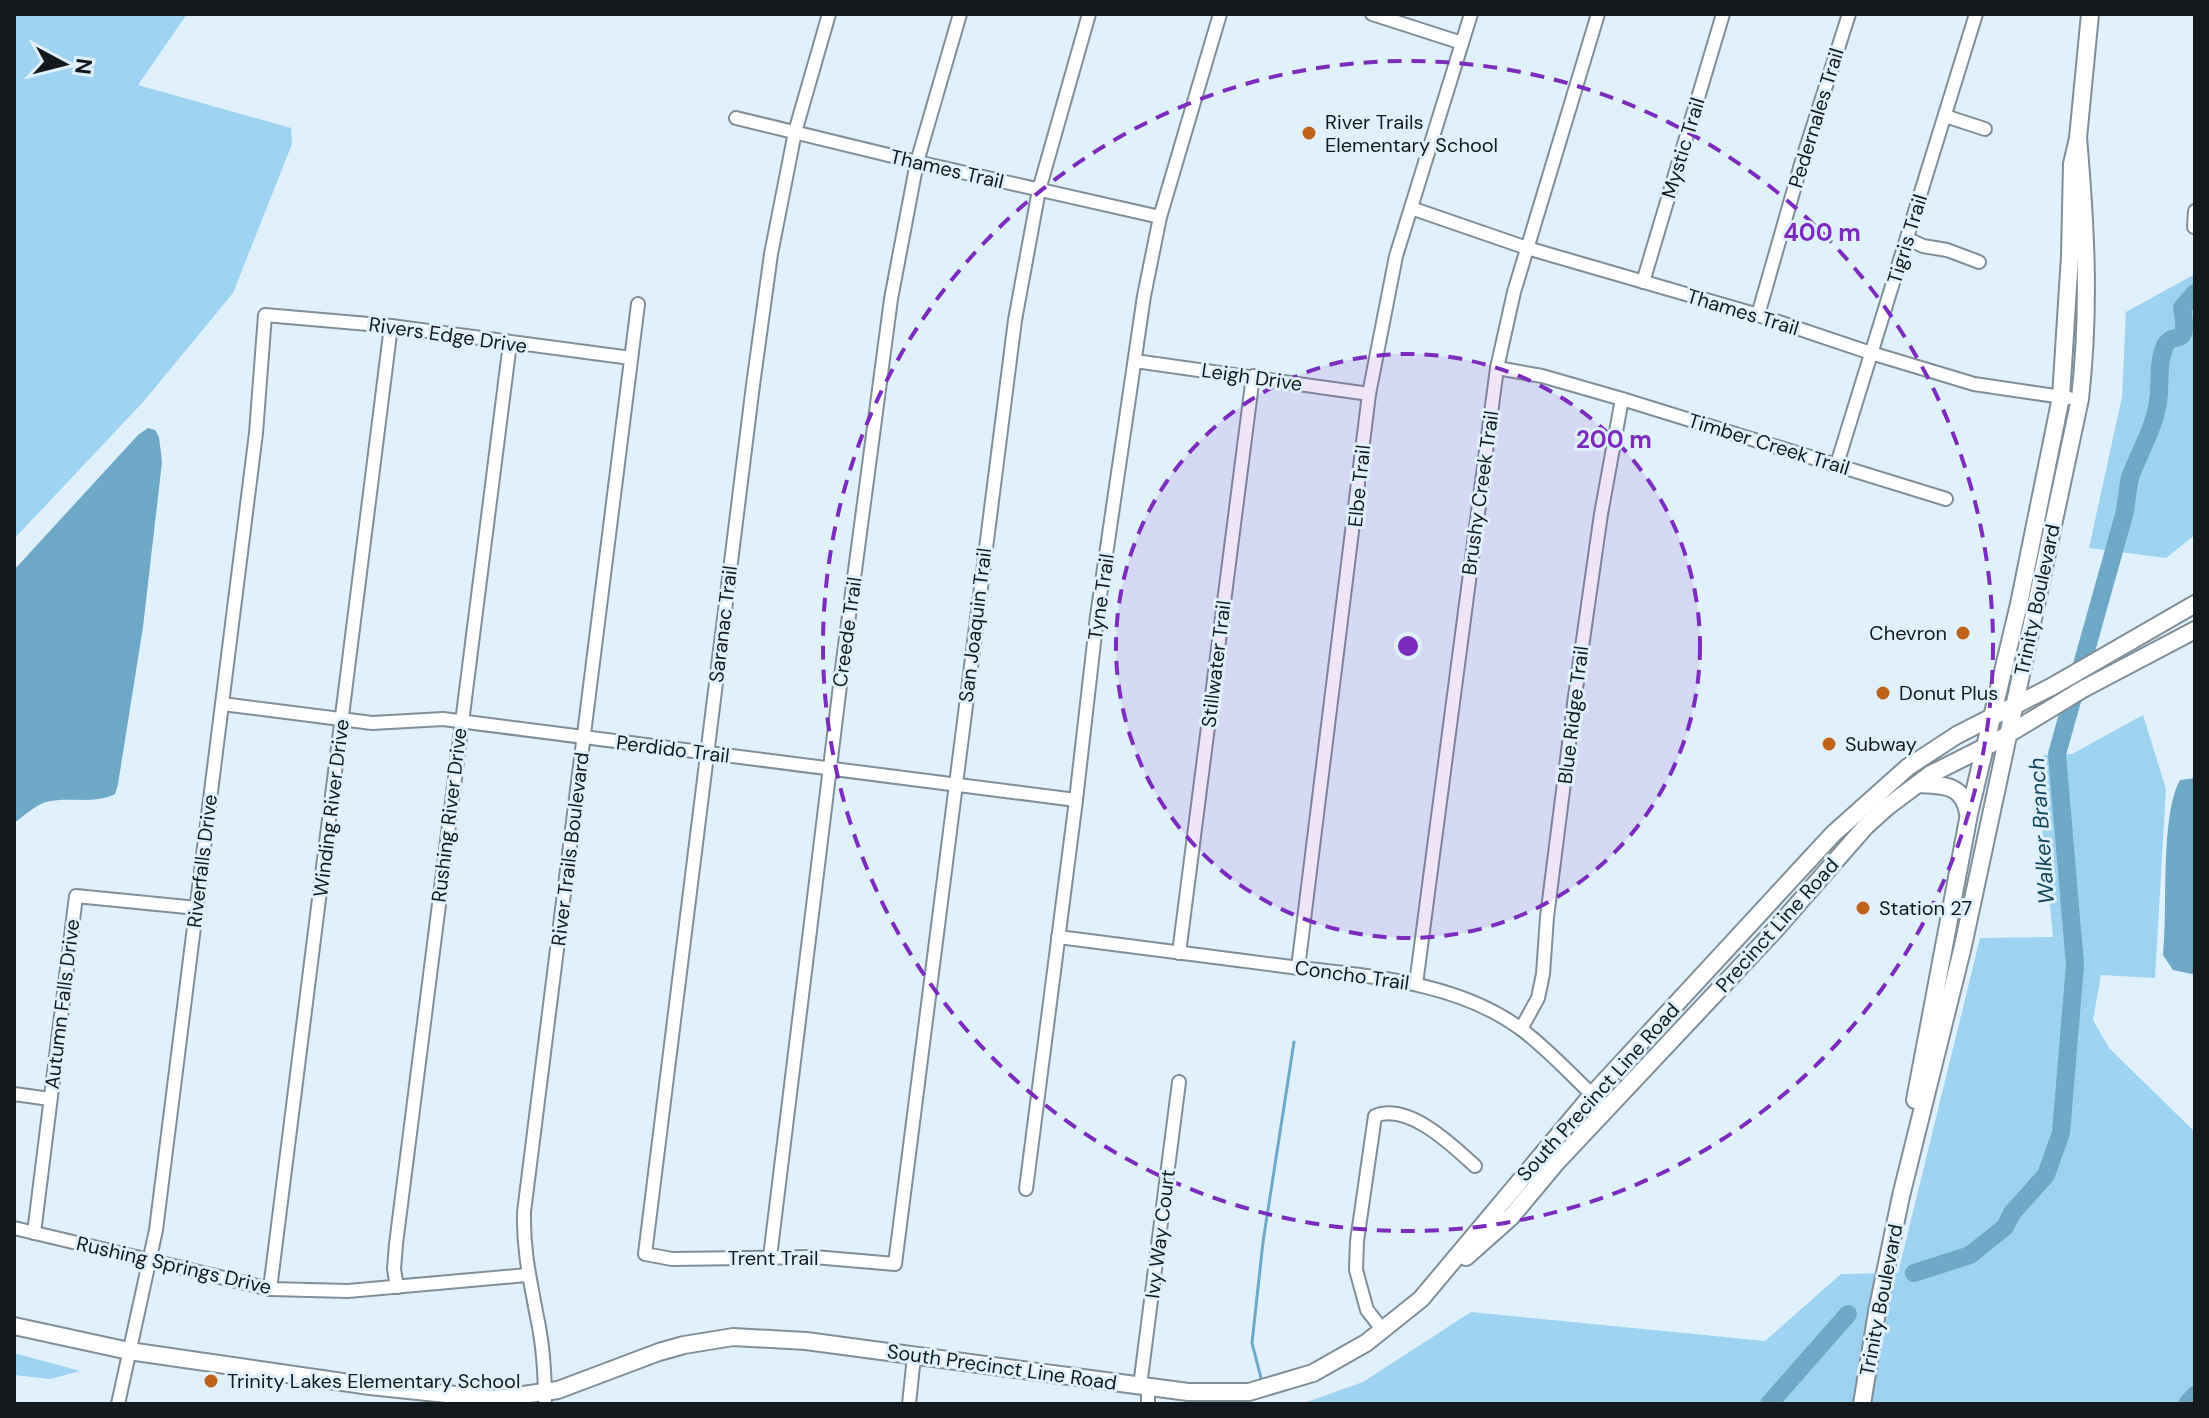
<svg xmlns="http://www.w3.org/2000/svg" width="2209" height="1418" font-family="'DM Sans',sans-serif">
<style>
.green{fill:#9dd3f0}
.water{fill:#6da8c7}
.lines{fill:none;stroke-linecap:round;stroke-linejoin:round}
.stream{stroke:#6da8c7;stroke-width:3}
.river{stroke:#6da8c7;stroke-width:18}
.street-casing{stroke:#7f8e97;stroke-width:16}
.secondary-casing{stroke:#7f8e97;stroke-width:20}
.street{stroke:#fff;stroke-width:12}
.secondary{stroke:#fff;stroke-width:16}
.ring{fill:none;stroke:#7b2cbf;stroke-width:4;stroke-dasharray:14 10}
.poi-dot{fill:#c06217;stroke:#e1f1fb;stroke-width:3}
.labels{text-anchor:middle;stroke-width:6;stroke-linejoin:round;paint-order:stroke}
.street-label{font-size:20px;fill:#13191c;stroke:#e1f1fb}
.poi-label{font-size:20px;fill:#13191c;stroke:#e1f1fb;text-anchor:start}
.water-label{font-size:22px;font-style:italic;fill:#13455b;stroke:#e1f1fb}
.centre{fill:#7b2cbf;stroke:#e1f1fb;stroke-width:4}
.ring-label{font-size:24px;text-anchor:middle;font-weight:bold;fill:#7b2cbf;stroke:#e1f1fb;stroke-width:6;stroke-linejoin:round;paint-order:stroke}
</style>
<rect width="100%" height="100%" fill="#e1f1fb"/>
<!-- green -->
<g class="green">
<path d="M14,14H187L138,85L291,128L292,144L233,293L144,401L14,539Z"/>
<path d="M2195,274V535L2166,558L2089,548L2122,397L2126,312Z"/>
<path d="M2143,715L2166,789L2155,978L2101,975L2093,1020L2109,1048L2195,1132V1404H1301L1363,1382L1471,1312L1765,1341L1841,1274L1898,1273L1980,938L2053,937L2037,776L2039,762L2044,755L2072,754Z"/>
<path d="M14,1353L80,1371L50,1379L14,1375Z"/>
</g>
<!-- water -->
<g class="water">
<path d="M148,428L155,430L159,437L162,462L143,627L118,784L115,794C93,805 69,796 46,802C34,806 24,816 14,823V570L138,435Z"/>
<path d="M2195,778V973L2192,974L2173,970L2163,955C2168,909 2160,816 2180,780Z"/>
</g>
<g class="lines">
<!-- stream -->
<path class="stream" d="M1261,1378L1252,1343L1263,1242L1294,1042"/>
<!-- river -->
<g class="river">
<path d="M1914,1273L1970,1255L2005,1227L2012,1213L2046,1175L2061,1133L2075,965L2057,754L2124,515C2127,503 2127,490 2130,478C2139,452 2154,429 2158,402C2161,384 2157,363 2165,346C2173,328 2190,353 2182,308L2195,293"/>
<path d="M1769,1404L1848,1314"/>
<path d="M2187,1404L2195,1395"/>
</g>
<defs>
<g id="street">
<path d="M829,14L795,132L771,254L753,385L645,1254L672,1259L814,1257L895,1264L1015,320L1039,190L1089,14"/>
<path d="M1372,14L1462,43"/>
<path d="M1945,116L1985,129"/>
<path d="M736,118L917,162L1160,217"/>
<path d="M1411,208L1527,248L1758,315L1871,353L1974,384L2069,398"/>
<path d="M2194,227L2195,211"/>
<path d="M1908,239L1923,246L1947,250L1979,262"/>
<path d="M1643,282L1723,14"/>
<path d="M1758,315L1802,161L1849,14"/>
<path d="M1135,361L1369,394"/>
<path d="M1497,368L1542,376L1622,399L1946,499"/>
<path d="M1837,464L1976,14"/>
<path d="M222,704L372,723L443,719L1076,800"/>
<path d="M1058,937C1131,946 1204,956 1276,965C1358,976 1452,978 1521,1029C1552,1052 1578,1083 1607,1108"/>
<path d="M1179,953L1253,376"/>
<path d="M1298,968L1369,394L1396,256L1471,14"/>
<path d="M1416,984L1497,368L1514,292L1598,14"/>
<path d="M1521,1029L1538,998L1543,974L1547,917L1575,696L1601,514L1622,399"/>
<path d="M14,1094L50,1099"/>
<path d="M1026,1189L1076,800L1097,616L1144,296L1160,217L1220,14"/>
<path d="M14,1228L270,1289L348,1291L527,1275"/>
<path d="M34,1233L76,896L197,908"/>
<path d="M770,1257L843,661L891,299L917,162L960,14"/>
<path d="M397,1287L394,1269L396,1244L510,343"/>
<path d="M270,1289L391,326"/>
<path d="M1382,1329L1367,1310L1356,1270L1357,1241L1375,1116C1408,1102 1452,1145 1475,1166"/>
<path d="M1140,1386L1179,1082"/>
<path d="M1148,1387V1404"/>
<path d="M118,1404L156,1230L256,433L265,315L391,326L631,358"/>
<path d="M545,1404C545,1376 543,1344 537,1317C530,1279 523,1250 524,1212L638,304"/>
<path d="M909,1404L914,1356"/>
</g>
<g id="secondary">
<path d="M1918,784C1943,785 1963,784 1968,813"/>
<path d="M1915,1100L1969,814L2019,604L2061,397L2070,256L2072,164L2078,138L2090,14"/>
<path d="M1466,1257L1511,1217L1556,1163L1775,930L1866,826L1887,807L1931,774L1997,741L2083,689L2195,630"/>
<path d="M14,1326L129,1351L370,1386L494,1399L558,1390L659,1352L684,1345L733,1337L806,1341L1188,1392H1249L1313,1373L1366,1343L1421,1299L1592,1095L1833,834L1908,767L1957,735L2053,686L2195,604"/>
<path d="M1862,1404L1877,1312L1901,1196L1963,946L2080,399C2090,309 2086,229 2078,138"/>
</g>
</defs>
<!-- street casing -->
<use href="#street" class="street-casing"/>
<!-- secondary casing -->
<use href="#secondary" class="secondary-casing"/>
<!-- street -->
<use href="#street" class="street"/>
<!-- secondary -->
<use href="#secondary" class="secondary"/>
</g>
<!-- distance rings -->
<circle cx="1408" cy="646" r="292" fill="#7b2cbf" fill-opacity=".12"/>
<g class="ring">
<circle cx="1408" cy="646" r="292"/>
<circle cx="1408" cy="646" r="585"/>
</g>
<!-- markers -->
<g class="poi-dot">
<circle cx="1309" cy="133" r="8"/>
<circle cx="1963" cy="633" r="8"/>
<circle cx="1883" cy="693" r="8"/>
<circle cx="1829" cy="744" r="8"/>
<circle cx="1863" cy="908" r="8"/>
<circle cx="211" cy="1381" r="8"/>
</g>
<g class="labels">
<!-- street labels -->
<g class="street-label">
<text transform="translate(1816 118) rotate(-73)" y="7">Pedernales Trail</text>
<text transform="translate(1683 148) rotate(-73)" y="7">Mystic Trail</text>
<text transform="translate(947 169) rotate(13)" y="7">Thames Trail</text>
<text transform="translate(1907 239) rotate(-73)" y="7">Tigris Trail</text>
<text transform="translate(1743 312) rotate(17)" y="7">Thames Trail</text>
<text transform="translate(448 335) rotate(8)" y="7">Rivers Edge Drive</text>
<text transform="translate(1252 377) rotate(8)" y="7">Leigh Drive</text>
<text transform="translate(1769 444) rotate(17)" y="7">Timber Creek Trail</text>
<text transform="translate(1359 486) rotate(-84)" y="7">Elbe Trail</text>
<text transform="translate(1480 493) rotate(-82)" y="7">Brushy Creek Trail</text>
<text transform="translate(1101 597) rotate(-82)" y="7">Tyne Trail</text>
<text transform="translate(2037 600) rotate(-78)" y="7">Trinity Boulevard</text>
<text transform="translate(723 624) rotate(-83)" y="7">Saranac Trail</text>
<text transform="translate(975 625) rotate(-83)" y="7">San Joaquin Trail</text>
<text transform="translate(847 632) rotate(-82)" y="7">Creede Trail</text>
<text transform="translate(1216 664) rotate(-83)" y="7">Stillwater Trail</text>
<text transform="translate(1573 715) rotate(-83)" y="7">Blue Ridge Trail</text>
<text transform="translate(673 749) rotate(7)" y="7">Perdido Trail</text>
<text transform="translate(331 808) rotate(-83)" y="7">Winding River Drive</text>
<text transform="translate(449 815) rotate(-83)" y="7">Rushing River Drive</text>
<text transform="translate(570 849) rotate(-83)" y="7">River Trails Boulevard</text>
<text transform="translate(202 861) rotate(-83)" y="7">Riverfalls Drive</text>
<text transform="translate(1777 925) rotate(-48)" y="7">Precinct Line Road</text>
<text transform="translate(1352 975) rotate(8)" y="7">Concho Trail</text>
<text transform="translate(62 1004) rotate(-83)" y="7">Autumn Falls Drive</text>
<text transform="translate(1598 1092) rotate(-48)" y="7">South Precinct Line Road</text>
<text transform="translate(1160 1234) rotate(-83)" y="7">Ivy Way Court</text>
<text x="773" y="1265">Trent Trail</text>
<text transform="translate(174 1265) rotate(13)" y="7">Rushing Springs Drive</text>
<text transform="translate(1881 1300) rotate(-79)" y="7">Trinity Boulevard</text>
<text transform="translate(1002 1367) rotate(8)" y="7">South Precinct Line Road</text>
</g>
<!-- poi labels -->
<g class="poi-label">
<text x="1325" y="129">River Trails<tspan x="1325" dy="23">Elementary School</tspan></text>
<text x="1947" y="640" text-anchor="end">Chevron</text>
<text x="1899" y="700">Donut Plus</text>
<text x="1845" y="751">Subway</text>
<text x="1879" y="915">Station 27</text>
<text x="227" y="1388">Trinity Lakes Elementary School</text>
</g>
<!-- water labels -->
<g class="water-label">
<text transform="translate(2041 831) rotate(-94)" y="8">Walker Branch</text>
</g>
</g>
<circle cx="1408" cy="646" r="12" class="centre"/>
<g class="ring-label">
<text x="1822" y="241">400 m</text>
<text x="1614" y="448">200 m</text>
</g>
<!-- border -->
<rect width="2209" height="1418" fill="none" stroke="#13191c" stroke-width="32"/>
<!-- north arrow -->
<g transform="translate(64 64) rotate(97)" stroke="#e1f1fb" stroke-width="6" paint-order="stroke">
<path d="M0-6L14 30L0 20L-14 30Z" fill="#13191c"/>
<text y="-12" font-size="22" font-weight="bold" text-anchor="middle" fill="#13191c">N</text>
</g>
</svg>
